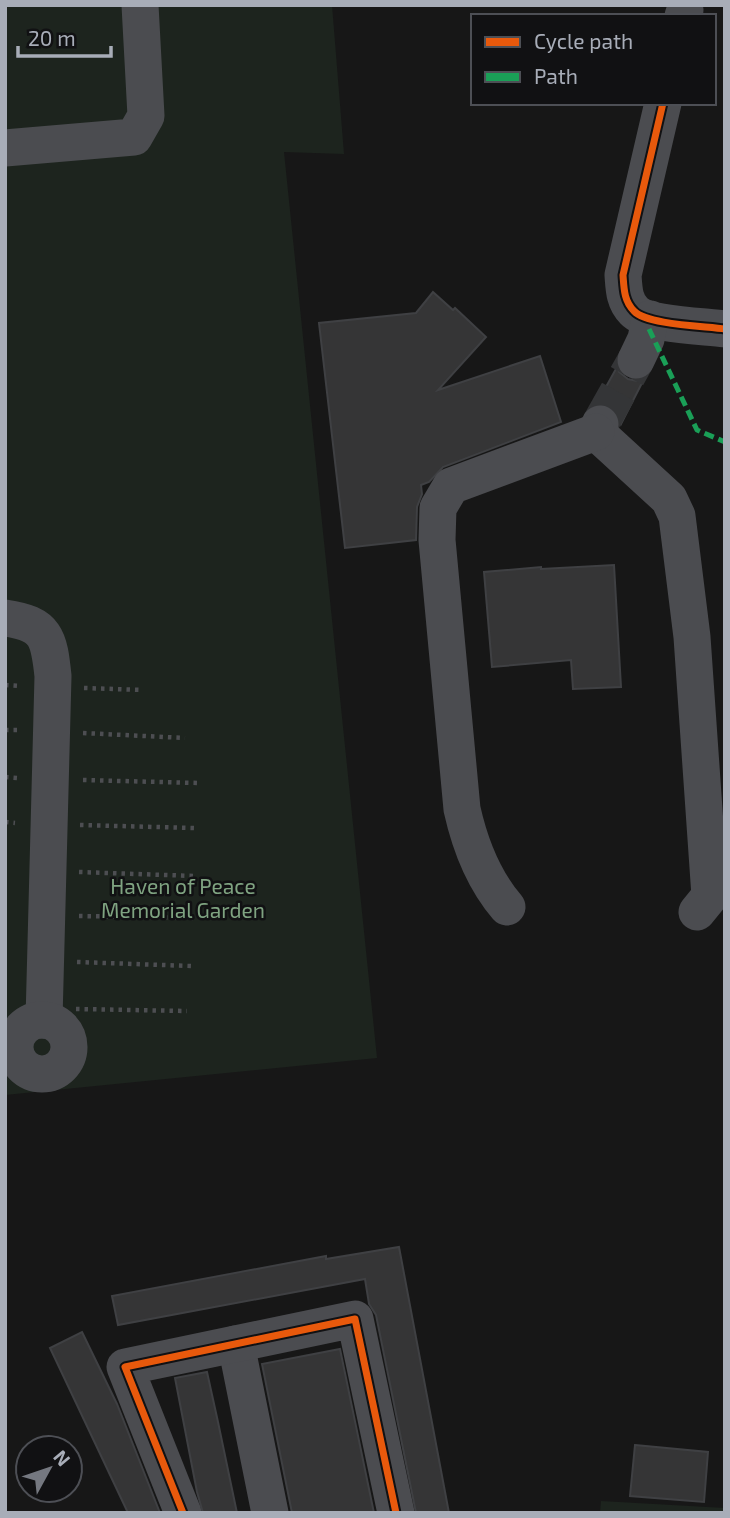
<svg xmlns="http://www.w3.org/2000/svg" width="730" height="1518" font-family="'Exo 2',sans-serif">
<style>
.green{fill:#1d241e}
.building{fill:#353536;stroke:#3f4043;stroke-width:2}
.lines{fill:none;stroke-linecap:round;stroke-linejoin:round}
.minor-tunnel{stroke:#343537;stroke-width:37;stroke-dasharray:37 18;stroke-linecap:butt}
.path{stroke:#4d4e52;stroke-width:4.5;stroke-dasharray:3.5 5;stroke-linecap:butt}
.minor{stroke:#4b4c50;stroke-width:37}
.quiet{stroke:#1a9f57;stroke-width:5;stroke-dasharray:10 5;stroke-linecap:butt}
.cycleway-casing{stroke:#111113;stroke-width:11}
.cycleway{stroke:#e8590c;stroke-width:7}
.labels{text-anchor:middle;stroke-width:5;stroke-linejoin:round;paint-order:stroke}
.park-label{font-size:21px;fill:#7fa381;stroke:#111113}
</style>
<rect width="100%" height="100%" fill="#171717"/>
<!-- green -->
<g class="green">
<path d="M5,5H332L344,154L284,152L377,1058L5,1095Z"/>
<path d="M601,1501L725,1508V1513H600Z"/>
</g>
<!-- building -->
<g class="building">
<path d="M433,292L453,310L455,308L486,337L438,390L540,356L561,422L443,467L429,482L421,485L422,494L417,507L416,540L345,548L319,323L416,313Z"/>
<path d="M617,367L619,372L628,379L637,381L644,379L621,424L618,413L610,406L597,403Z"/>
<path d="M614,565L621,687L573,689L571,660L492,667L484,572L541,567V569Z"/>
<path d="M399,1247L449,1513H416L376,1315L369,1304L365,1279L118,1325L112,1296L326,1256V1259Z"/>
<path d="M82,1332L117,1404L160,1513H128L50,1348Z"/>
<path d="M340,1349L374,1513H292L262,1364Z"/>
<path d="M207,1372L218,1422L237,1513H203L197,1492L175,1378Z"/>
<path d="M635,1445L708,1452L704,1502L630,1496Z"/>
</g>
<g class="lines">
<!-- minor-tunnel -->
<path class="minor-tunnel" d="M600,424L636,360"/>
<!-- path -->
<g class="path">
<path d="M5,685L20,686"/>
<path d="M84,688L143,690"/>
<path d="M5,730H18"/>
<path d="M83,733L185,738"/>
<path d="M5,777L18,778"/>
<path d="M83,780L199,783"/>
<path d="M5,822L15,823"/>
<path d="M80,825L194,828"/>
<path d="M79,872L194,876"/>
<path d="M79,916L197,918"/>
<path d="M77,962L191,966"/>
<path d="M76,1009L187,1011"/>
<path d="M5,1050H15"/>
</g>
<!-- minor -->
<g class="minor">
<path d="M683,16L685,10"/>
<path d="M663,103L623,275C624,289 624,301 634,311C647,325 705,326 725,329"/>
<path d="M5,148L134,137L146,116L140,5"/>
<path d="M636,360L646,339L650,319"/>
<path d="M600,424L596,432L669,499L677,516L692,637L710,896L697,912"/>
<path d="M5,618C47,624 49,638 53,676L44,1020"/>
<path d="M507,907C483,879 470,845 462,809L437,540L438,508L451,486L596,432"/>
<circle cx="42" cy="1047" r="27"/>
<path d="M236,1344L270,1513"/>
<path d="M183,1513L125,1367L355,1319L396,1513"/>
</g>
<!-- quiet -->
<path class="quiet" d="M649,329L697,430L725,442"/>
<defs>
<g id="cycleway">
<path d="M663,103L623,275C624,289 624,301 634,311C647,325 705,326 725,329"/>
<path d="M183,1513L125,1367L355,1319L396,1513"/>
</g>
</defs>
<!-- cycleway casing -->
<use href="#cycleway" class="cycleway-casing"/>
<!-- cycleway -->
<use href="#cycleway" class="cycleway"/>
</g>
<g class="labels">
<!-- park labels -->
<g class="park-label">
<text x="183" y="894">Haven of Peace<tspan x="183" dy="24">Memorial Garden</tspan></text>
</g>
</g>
<!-- border -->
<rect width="730" height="1518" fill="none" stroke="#a8adb8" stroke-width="14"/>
<!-- legend -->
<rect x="471" y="14" width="245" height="91" fill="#111113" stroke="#4d4f55" stroke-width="2"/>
<rect x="485" y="37" width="35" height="10" fill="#e8590c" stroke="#4d4f55" stroke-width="2"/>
<text x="534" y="49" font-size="21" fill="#a8adb8">Cycle path</text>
<rect x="485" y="72" width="35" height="10" fill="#1a9f57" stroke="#4d4f55" stroke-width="2"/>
<text x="534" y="84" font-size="21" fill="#a8adb8">Path</text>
<!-- north arrow -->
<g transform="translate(49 1469) rotate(50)"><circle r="33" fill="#111113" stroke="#4d4f55" stroke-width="2"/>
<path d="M0-5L12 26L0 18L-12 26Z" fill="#757880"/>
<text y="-10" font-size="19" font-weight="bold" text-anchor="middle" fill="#a8adb8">N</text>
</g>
<!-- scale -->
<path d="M18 46v10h93v-10" fill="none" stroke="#a8adb8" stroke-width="3.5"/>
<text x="28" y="46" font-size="21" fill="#a8adb8" stroke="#111113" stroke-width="5" paint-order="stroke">20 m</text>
</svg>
